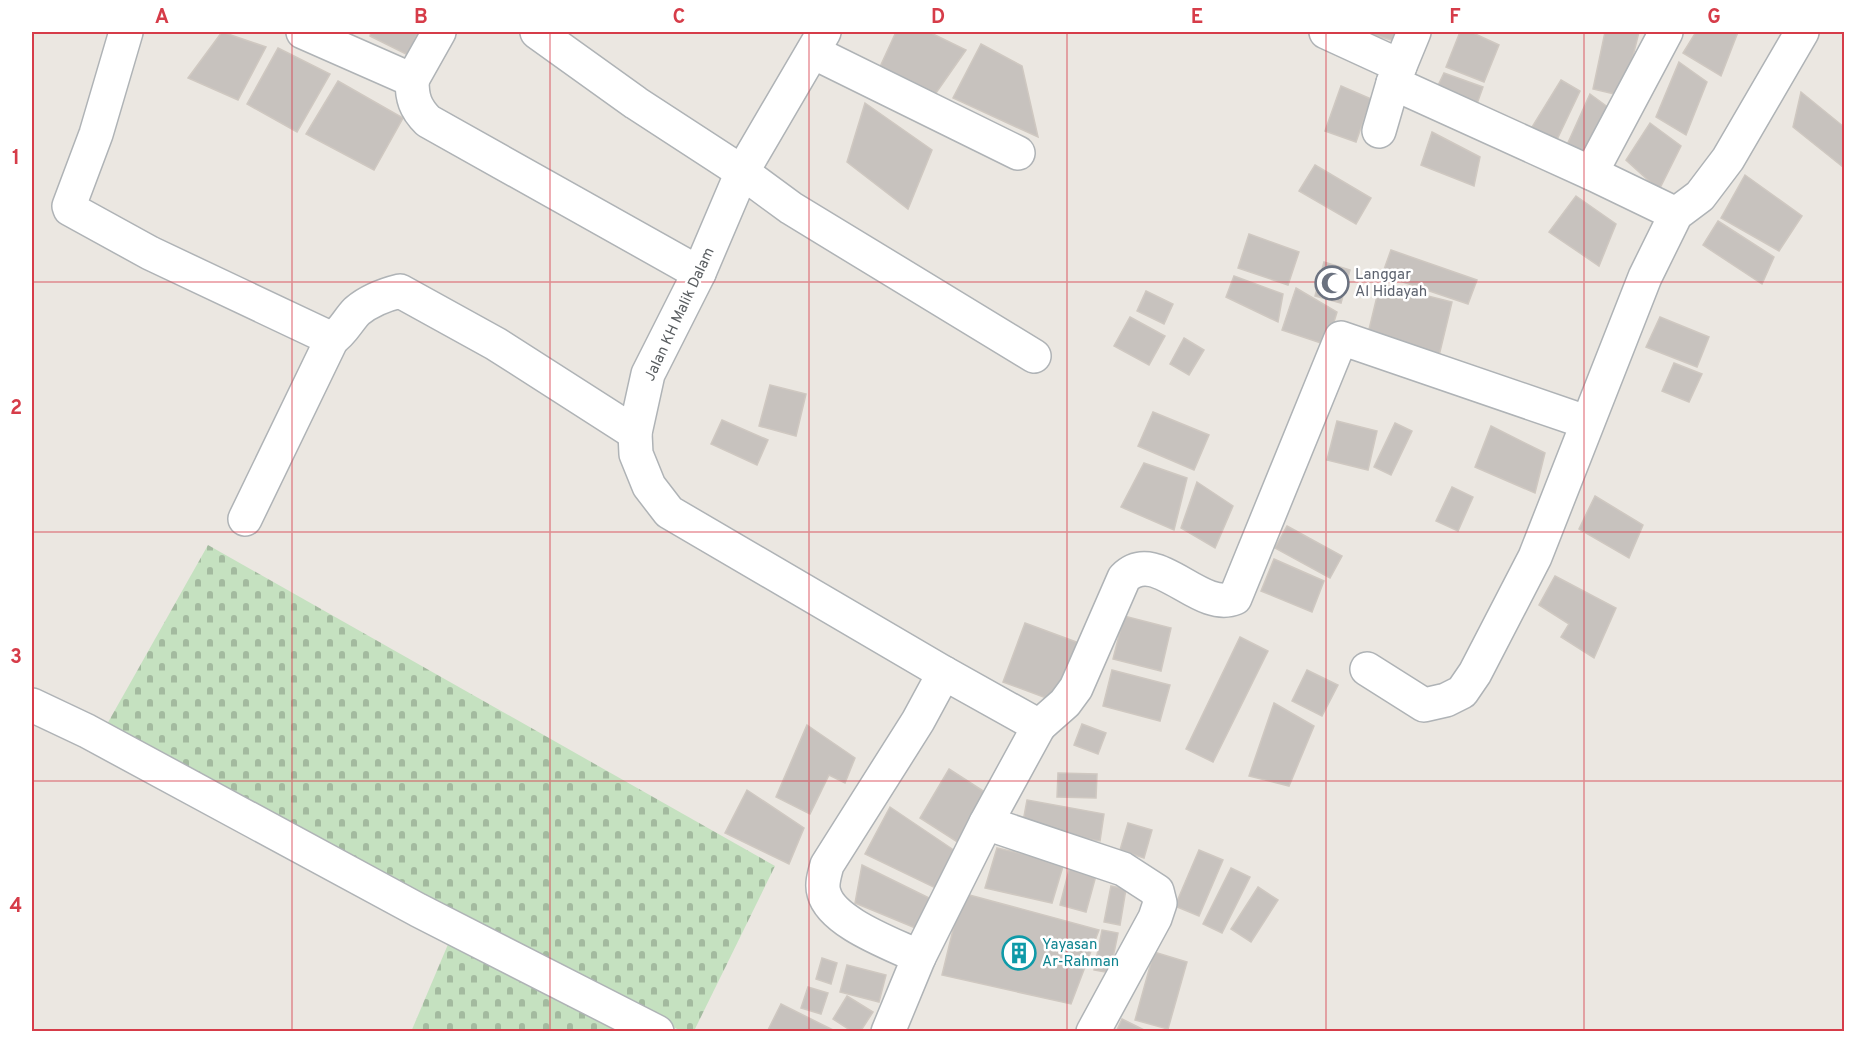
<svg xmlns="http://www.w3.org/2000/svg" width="1876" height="1063" font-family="Overpass,sans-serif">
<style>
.cemetery{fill:url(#cemetery-stones)}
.building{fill:#c7c2be;stroke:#cfc8c1;stroke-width:1.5}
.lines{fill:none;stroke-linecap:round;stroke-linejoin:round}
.minor-casing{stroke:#afb3b6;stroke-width:36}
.minor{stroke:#fff;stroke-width:33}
.grid{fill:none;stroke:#d63c49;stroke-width:1.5;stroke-opacity:0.55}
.labels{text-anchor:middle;stroke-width:5;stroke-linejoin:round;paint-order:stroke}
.worship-label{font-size:15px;fill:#5b616d;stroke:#fff;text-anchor:start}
.street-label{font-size:15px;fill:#5a5e61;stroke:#fff}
.culture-label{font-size:15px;fill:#0d838f;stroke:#fff;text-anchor:start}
.neatline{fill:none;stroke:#d63c49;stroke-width:2}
.grid-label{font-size:20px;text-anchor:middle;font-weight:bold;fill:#d63c49}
</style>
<defs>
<pattern id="cemetery-stones" width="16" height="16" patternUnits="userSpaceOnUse" patternTransform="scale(1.5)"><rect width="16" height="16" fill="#c5e1c0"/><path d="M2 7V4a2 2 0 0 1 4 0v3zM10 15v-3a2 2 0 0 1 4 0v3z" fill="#a3ba9f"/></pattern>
</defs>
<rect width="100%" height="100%" fill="#ebe7e1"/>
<!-- cemetery -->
<g class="cemetery">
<path d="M208,545L775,866L694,1031H681L106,726Z"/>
<path d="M449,942L628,1032H411Z"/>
</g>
<!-- building -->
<g class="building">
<path d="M222,32L266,47L238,100L188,78Z"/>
<path d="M371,32H418L408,55L370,36Z"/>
<path d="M896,32H929L966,50L929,103L879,69Z"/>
<path d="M1364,32H1398L1395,41Z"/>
<path d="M1460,32H1471L1499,45L1484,82L1446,67Z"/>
<path d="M1605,32H1639L1623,96L1593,89Z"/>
<path d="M1696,32H1738L1721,76L1683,53Z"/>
<path d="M981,44L1022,66L1038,137L953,98Z"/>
<path d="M278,48L330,74L297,132L247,104Z"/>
<path d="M1679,62L1707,82L1686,135L1656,117Z"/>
<path d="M1444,73L1483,87L1473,115L1432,98Z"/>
<path d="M1561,80L1580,91L1553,148L1529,132Z"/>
<path d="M338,81L403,118L374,170L306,134Z"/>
<path d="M1341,86L1371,99L1356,142L1325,131Z"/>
<path d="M1801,92L1844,127L1843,167L1793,127Z"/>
<path d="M1590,94L1609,108L1589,157L1567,145Z"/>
<path d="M865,103L932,150L908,209L847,162Z"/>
<path d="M1650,123L1681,146L1659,190L1626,160Z"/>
<path d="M1432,132L1480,157L1474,186L1421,165Z"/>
<path d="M1315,165L1371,198L1356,224L1299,191Z"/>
<path d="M1745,175L1802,216L1779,251L1721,218Z"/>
<path d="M1576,196L1616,224L1599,266L1549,232Z"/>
<path d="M1718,221L1774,257L1762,284L1703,245Z"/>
<path d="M1249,234L1299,252L1288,285L1238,268Z"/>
<path d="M1391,250L1477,280L1468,304L1382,275Z"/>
<path d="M1324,262L1350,270L1341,303L1315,296Z"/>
<path d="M1234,276L1283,294L1278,322L1226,297Z"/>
<path d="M1380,284L1452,302L1437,364L1365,346Z"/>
<path d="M1296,288L1337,312L1327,345L1282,330Z"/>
<path d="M1146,291L1173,304L1164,324L1137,311Z"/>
<path d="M1130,317L1165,336L1149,365L1114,346Z"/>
<path d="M1660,317L1709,337L1697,367L1646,347Z"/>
<path d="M1184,338L1204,350L1189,375L1170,364Z"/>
<path d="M1674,363L1702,374L1689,402L1662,391Z"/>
<path d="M770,385L806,394L796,436L759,426Z"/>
<path d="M1153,412L1209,435L1194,470L1138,446Z"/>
<path d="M722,420L768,440L757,465L711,444Z"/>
<path d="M1337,421L1377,431L1368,470L1327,460Z"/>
<path d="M1395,423L1412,431L1391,475L1374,467Z"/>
<path d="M1491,426L1545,453L1535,493L1475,467Z"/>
<path d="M1144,463L1187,478L1174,530L1121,507Z"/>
<path d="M1197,482L1233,506L1215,548L1181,528Z"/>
<path d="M1452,487L1473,497L1458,531L1436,521Z"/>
<path d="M1595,496L1643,525L1629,558L1579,529Z"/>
<path d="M1287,526L1342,556L1330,578L1275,548Z"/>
<path d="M1274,559L1324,581L1312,612L1261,591Z"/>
<path d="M1555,576L1616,608L1594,658L1561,637L1569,624L1539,605Z"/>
<path d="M1124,616L1171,628L1161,671L1113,659Z"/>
<path d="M1025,623L1079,643L1057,702L1003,682Z"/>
<path d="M1240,637L1268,651L1213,762L1186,749Z"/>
<path d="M1112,670L1170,685L1160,721L1103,706Z"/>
<path d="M1307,670L1338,685L1322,716L1292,701Z"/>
<path d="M1274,703L1314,726L1289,786L1249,776Z"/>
<path d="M1082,724L1106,733L1098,754L1074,745Z"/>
<path d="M807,725L855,758L845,783L829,775L810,814L776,797Z"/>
<path d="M949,769L991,796L959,843L920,818Z"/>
<path d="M1058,773L1097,774L1096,798L1057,797Z"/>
<path d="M747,790L804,828L789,864L725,833Z"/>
<path d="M1027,800L1104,814L1100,841L1022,827Z"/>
<path d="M890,807L961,855L944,892L865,854Z"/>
<path d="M1128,823L1152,830L1144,858L1120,850Z"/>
<path d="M997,848L1064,863L1052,903L985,888Z"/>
<path d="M1199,850L1223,860L1199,916L1175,906Z"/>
<path d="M1071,862L1097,872L1086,912L1060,905Z"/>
<path d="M862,865L935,901L925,932L855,903Z"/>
<path d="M1231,868L1250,877L1222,933L1203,924Z"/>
<path d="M1111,886L1126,889L1120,925L1104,922Z"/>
<path d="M1258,887L1278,900L1251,942L1231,929Z"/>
<path d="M962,893L1099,930L1071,1004L942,975Z"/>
<path d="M1102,930L1118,933L1110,973L1094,970Z"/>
<path d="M1154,952L1187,962L1168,1029L1135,1020Z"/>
<path d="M822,958L837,963L831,984L816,979Z"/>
<path d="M847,965L886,975L879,1002L840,992Z"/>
<path d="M808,987L828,993L821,1014L801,1008Z"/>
<path d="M847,996L873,1012L860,1032H853L833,1019Z"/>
<path d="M781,1004L837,1032H767Z"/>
<path d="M1122,1019L1148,1032H1116Z"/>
</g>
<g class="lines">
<defs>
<g id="minor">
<path d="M126,32L96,134L69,206L70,209L150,253L332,339C343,332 348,320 357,311C370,300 384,295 400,291L496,344L635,433"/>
<path d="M303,32L412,80C412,98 415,108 428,121L699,273"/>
<path d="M537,32L636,103L742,172L791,208L1034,356"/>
<path d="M824,32L742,172L699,273L648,374L635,433L636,454L649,486L669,512L944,673"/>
<path d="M1326,32L1400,66"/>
<path d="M813,52L1018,153"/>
<path d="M412,80L439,32"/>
<path d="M1393,83L1591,173L1666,32"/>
<path d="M1379,131L1393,83L1414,32"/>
<path d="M1591,173L1676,214"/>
<path d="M245,519L332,339"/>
<path d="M1367,669L1424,705L1446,700L1462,692L1475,673L1535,557L1645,277L1676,214L1700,196L1728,159L1802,32"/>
<path d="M32,705L87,731L418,910L657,1032"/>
<path d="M986,823L1123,869L1157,891L1160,903L1155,918L1093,1032"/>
<path d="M919,957L986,823L1039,726"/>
<path d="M888,1032L919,957C893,944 832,923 824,893C821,884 825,873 827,865L918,721L944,673L1039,726L1065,703L1076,688L1124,578C1156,545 1199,613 1235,598L1341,338L1586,422"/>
</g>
</defs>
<!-- minor casing -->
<use href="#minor" class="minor-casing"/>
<!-- minor -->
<use href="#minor" class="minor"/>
</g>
<!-- grid -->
<path class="grid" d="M292,32V1032M550,32V1032M809,32V1032M1067,32V1032M1326,32V1032M1584,32V1032M32,282H1844M32,532H1844M32,781H1844"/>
<!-- icons -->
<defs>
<symbol id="mosque-ring" viewBox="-11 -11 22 22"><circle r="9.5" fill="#fff" stroke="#6b7280" stroke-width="1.5"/><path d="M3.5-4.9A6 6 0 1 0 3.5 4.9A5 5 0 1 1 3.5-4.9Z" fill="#6b7280"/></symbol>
<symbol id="building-ring" viewBox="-11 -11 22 22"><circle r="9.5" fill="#fff" stroke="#0f9aa8" stroke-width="1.5"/><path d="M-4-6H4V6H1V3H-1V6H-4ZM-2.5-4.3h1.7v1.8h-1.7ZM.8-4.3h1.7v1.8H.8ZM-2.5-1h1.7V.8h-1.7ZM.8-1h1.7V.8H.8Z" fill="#0f9aa8"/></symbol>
</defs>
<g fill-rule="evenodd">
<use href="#mosque-ring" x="1313" y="264" width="38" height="38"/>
<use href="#building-ring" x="1000" y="934" width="38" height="38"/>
</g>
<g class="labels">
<!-- worship labels -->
<g class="worship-label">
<text x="1355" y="279">Langgar<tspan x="1355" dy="17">Al Hidayah</tspan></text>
</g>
<!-- street labels -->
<g class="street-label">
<text transform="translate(679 314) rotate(-65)" y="5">Jalan KH Malik Dalam</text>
</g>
<!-- culture labels -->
<g class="culture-label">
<text x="1042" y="949">Yayasan<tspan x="1042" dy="17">Ar-Rahman</tspan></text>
</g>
</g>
<!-- border -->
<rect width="1876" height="1063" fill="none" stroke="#ffffff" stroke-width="66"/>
<rect x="33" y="33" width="1810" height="997" class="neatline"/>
<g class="grid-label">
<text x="162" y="23">A</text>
<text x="421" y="23">B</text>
<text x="679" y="23">C</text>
<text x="938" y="23">D</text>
<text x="1197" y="23">E</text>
<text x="1455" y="23">F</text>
<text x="1714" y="23">G</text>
<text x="16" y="164">1</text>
<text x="16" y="414">2</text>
<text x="16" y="663">3</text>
<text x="16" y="912">4</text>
</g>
</svg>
